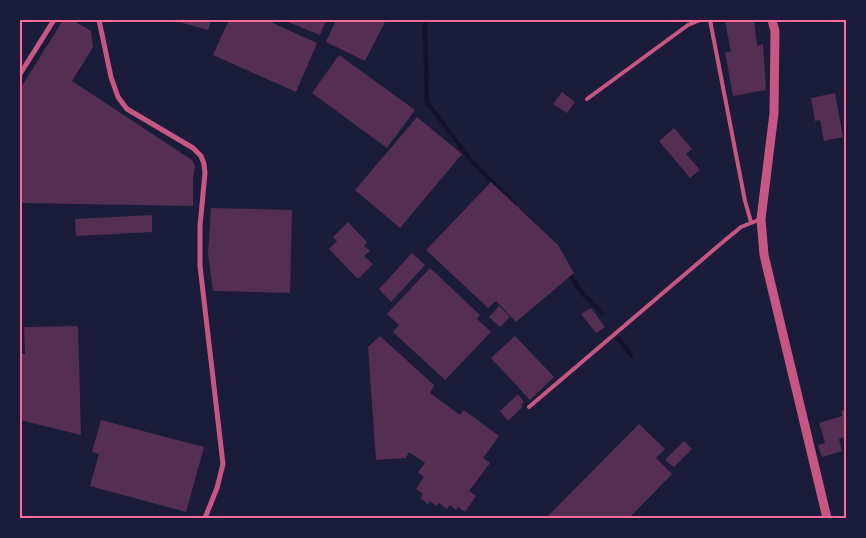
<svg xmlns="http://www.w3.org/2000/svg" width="866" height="538" font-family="'Source Sans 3',sans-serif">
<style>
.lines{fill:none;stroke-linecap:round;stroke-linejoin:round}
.stream{stroke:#12122b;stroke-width:4.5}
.building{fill:#542f53}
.service{stroke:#c65784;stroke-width:4}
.minor{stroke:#c65784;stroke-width:5}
.tertiary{stroke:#c65784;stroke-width:9}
.neatline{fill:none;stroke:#ff6b9d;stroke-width:2}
</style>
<rect width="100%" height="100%" fill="#1b1b3a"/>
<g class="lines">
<!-- stream -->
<g class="stream">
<path d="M426,20L425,29L427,102L469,158L514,204"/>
<path d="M568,272L582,293L602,313"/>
<path d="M619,339L631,355"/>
</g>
</g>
<!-- building -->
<g class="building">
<path d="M63,20H72L91,31L93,47L72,81L192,160L195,166L193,178V206L20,203V89Z"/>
<path d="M173,20H211L208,30Z"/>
<path d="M229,20H266L317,43L296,92L213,55Z"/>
<path d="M283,20H326L320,35Z"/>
<path d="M336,20H386L365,61L326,42Z"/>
<path d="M729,20H754L757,46L763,44L766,90L733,96L725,52H731L725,21Z"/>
<path d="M339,55L415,110L387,148L312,93Z"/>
<path d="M562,92L575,102L567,113L553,104Z"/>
<path d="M835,93L843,137L824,141L820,120L815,121L811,98Z"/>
<path d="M417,117L462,154L400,228L355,190Z"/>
<path d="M674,128L692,149L686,154L700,170L690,178L659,141Z"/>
<path d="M491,182L558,245L574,273L516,322L496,301L488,308L426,250Z"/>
<path d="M211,208L292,210L290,293L213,291L208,253Z"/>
<path d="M152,215V232L76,236L75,219Z"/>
<path d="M348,222L367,242L364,246L370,251L364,256L373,264L358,279L329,249L337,241L333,237Z"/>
<path d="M412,253L425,265L391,302L379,289Z"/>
<path d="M430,268L480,315L477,319L491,332L445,380L393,332L399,325L387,314Z"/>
<path d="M499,306L510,317L500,327L489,317Z"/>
<path d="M591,308L605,327L596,333L581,314Z"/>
<path d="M78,326L81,435L20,420V354H25L24,327Z"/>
<path d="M380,336L434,385L430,393L460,415L464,410L499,436L483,458L490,463L469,491L476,496L465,512L458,507L456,510L450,505L447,509L439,503L436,506L430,501L428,504L420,498L423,494L416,489L424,477L418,472L425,463L409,452L406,458L376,460L368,347Z"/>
<path d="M515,336L554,377L530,400L491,358Z"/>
<path d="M518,394L524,402L521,405L523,406L508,421L500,411Z"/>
<path d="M846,410V436L839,439L842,451L822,457L818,445L825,443L819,423L842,416L841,411Z"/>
<path d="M101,420L204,447L186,512L90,486L99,454L92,452Z"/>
<path d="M639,424L665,449L656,458L672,474L629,518H546Z"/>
<path d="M684,441L692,449L674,467L665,460Z"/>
</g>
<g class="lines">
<!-- service -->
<g class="service">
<path d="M710,20L745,201L751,222"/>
<path d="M587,99L688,25L700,20"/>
<path d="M529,407L724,241L741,227L761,219"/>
</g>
<!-- minor -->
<g class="minor">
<path d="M99,20L111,77L118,97L127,109L193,148L201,156L204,164L205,173L200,226V266L223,464L217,488L205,518"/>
<path d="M20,74L54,20"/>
</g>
<!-- tertiary -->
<path class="tertiary" d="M772,20L775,31L774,113L761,219L764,255L827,518"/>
</g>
<!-- border -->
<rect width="866" height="538" fill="none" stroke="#1b1b3a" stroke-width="42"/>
<rect x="21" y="21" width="824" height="496" class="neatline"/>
</svg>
